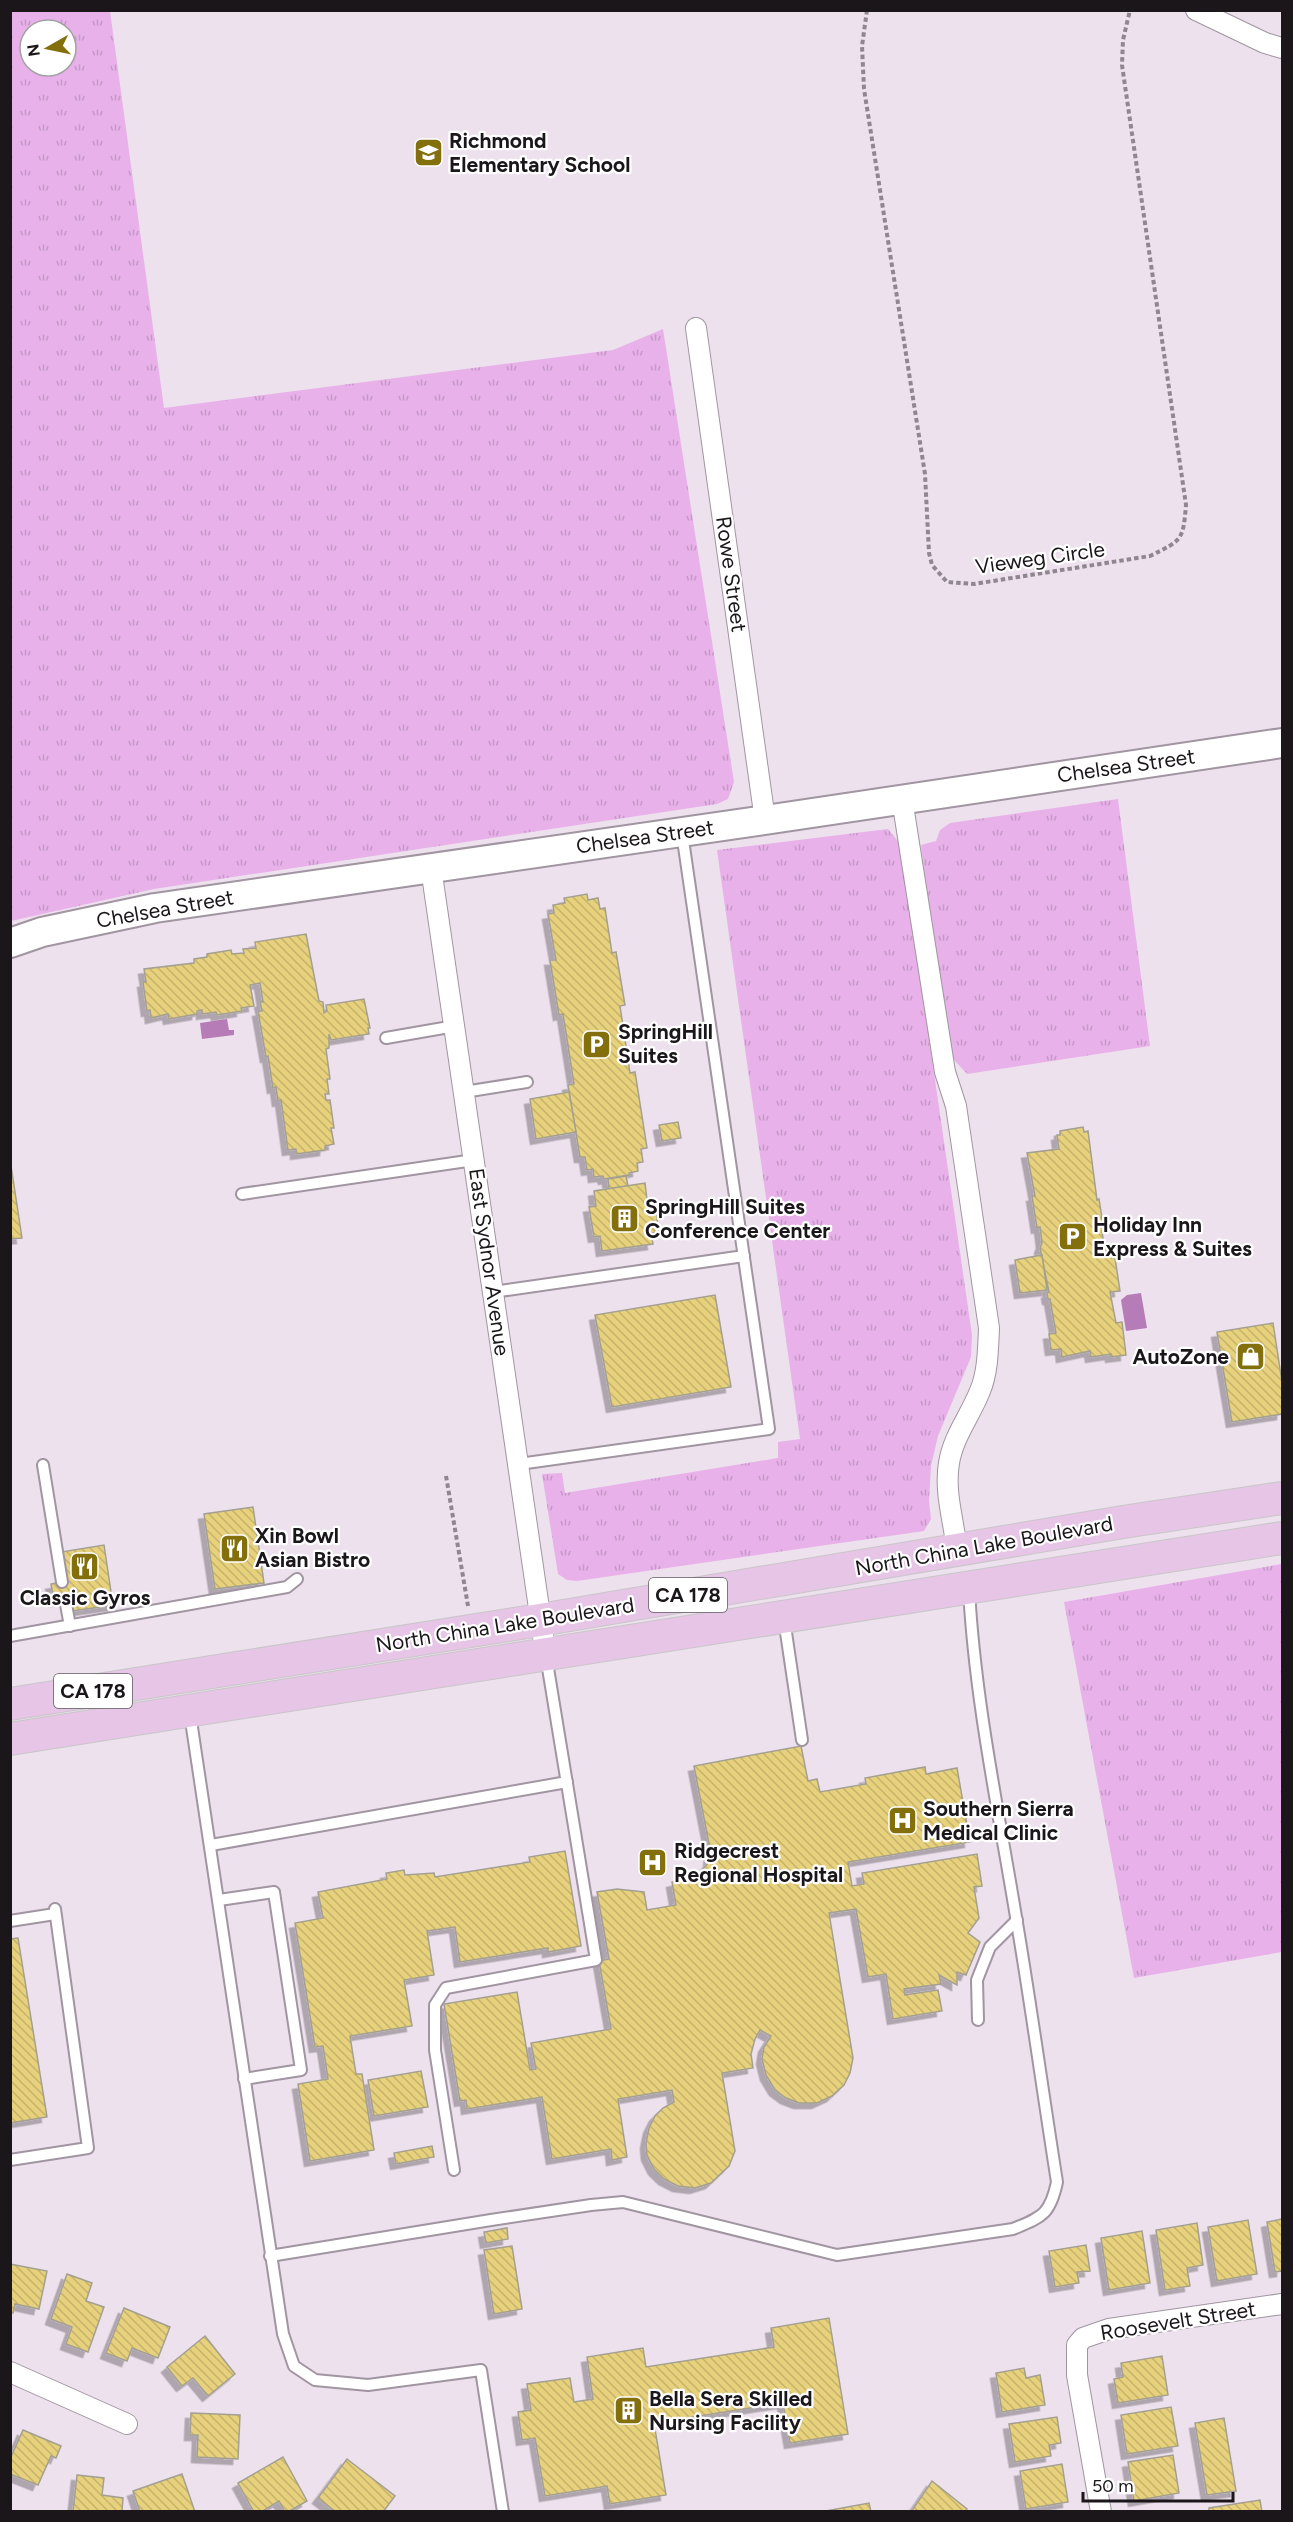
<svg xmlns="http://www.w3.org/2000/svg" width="1293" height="2522" font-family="Figtree,sans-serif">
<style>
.grass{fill:url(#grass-tufts);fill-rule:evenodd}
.water{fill:#b67cb7}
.building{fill:url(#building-back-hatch);stroke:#a3a092;stroke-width:1.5;filter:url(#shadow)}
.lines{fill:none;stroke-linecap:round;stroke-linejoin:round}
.lane-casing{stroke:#a095a0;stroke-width:14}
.street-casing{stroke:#a095a0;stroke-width:22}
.secondary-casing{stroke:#a095a0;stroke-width:32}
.primary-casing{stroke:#c8c7c8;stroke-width:34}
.path{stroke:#8f868f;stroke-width:4;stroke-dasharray:4.5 3;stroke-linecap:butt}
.lane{stroke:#fff;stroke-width:10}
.street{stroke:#fff;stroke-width:20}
.secondary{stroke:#fff;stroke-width:28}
.primary{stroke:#e6c5e6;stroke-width:32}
.labels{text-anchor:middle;stroke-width:4.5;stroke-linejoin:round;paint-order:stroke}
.shield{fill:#fff;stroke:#5f5c5f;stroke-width:1.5}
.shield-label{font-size:20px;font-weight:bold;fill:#1a161a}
.poi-label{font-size:21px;font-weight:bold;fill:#1a161a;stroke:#fff;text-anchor:start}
.street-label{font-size:21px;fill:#1a161a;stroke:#fff}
</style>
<defs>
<pattern id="grass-tufts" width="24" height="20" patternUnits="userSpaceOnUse" patternTransform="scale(1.5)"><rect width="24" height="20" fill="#e8b1e9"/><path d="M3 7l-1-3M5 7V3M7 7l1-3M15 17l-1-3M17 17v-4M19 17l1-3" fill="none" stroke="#c698c7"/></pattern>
<pattern id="building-back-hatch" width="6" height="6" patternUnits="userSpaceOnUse" patternTransform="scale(1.5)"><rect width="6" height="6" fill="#e7d17c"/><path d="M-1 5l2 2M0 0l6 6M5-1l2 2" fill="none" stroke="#c6b36b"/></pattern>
<filter id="shadow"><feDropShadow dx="-5.5" dy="5.5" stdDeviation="0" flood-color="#0004"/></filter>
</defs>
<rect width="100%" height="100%" fill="#ede1ed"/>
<!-- grass -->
<g class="grass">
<path d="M10,11H110L164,408L613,350L663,329L734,782L728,799L717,804L154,889L11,921ZM30,30H66V66H30Z"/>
<path d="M1118,799L1150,1046L967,1074L946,1051L921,845L936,841L940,830L950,823Z"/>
<path d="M888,829L901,845L972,1335L971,1357L938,1436L931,1466L929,1501L931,1519L924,1531L577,1581L567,1580L558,1574L542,1474L562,1473L565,1493L778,1458V1442L800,1439L717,850Z"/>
<path d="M1282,1564V1952L1134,1978L1064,1602Z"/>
</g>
<!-- water -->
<g class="water">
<path d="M227,1019L229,1030H234V1035L202,1039L200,1023Z"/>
<path d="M1141,1293L1147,1328L1126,1331L1121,1300L1127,1295Z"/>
</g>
<!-- building -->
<g class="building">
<path d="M587,894L588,900L598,898L600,909L605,908L612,953L616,952L625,1005L620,1006L630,1073L635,1072L647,1148L641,1149L643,1162L637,1163L638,1171L629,1173V1175L604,1179L603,1176L594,1177L593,1169L587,1170L585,1157H580L568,1085L574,1084L563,1014L559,1015L550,960H556L548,914L554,913L553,905L565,903L564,898Z"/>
<path d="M306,934L319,1001L323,1002L324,1013L327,1011L326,1005L364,999L370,1028H368L369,1034L331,1040L329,1034V1048L326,1049L330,1079H327L329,1094H325L326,1100H330L334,1128H331L334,1144L325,1146V1150L296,1154V1149L288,1150L281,1100L278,1101L276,1087L273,1088L268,1056L266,1057L258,1011H262L260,1002H263L260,983L250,985L254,1006L241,1008L242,1011L217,1015L216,1012L202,1014V1010L197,1011V1014L169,1019L168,1014L151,1018L150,1010L147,1011L143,982H146L144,969L194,963V959L207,957V954L231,950L232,954L244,953L243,949L256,948L255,942Z"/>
<path d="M569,1092L576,1132L536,1139L530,1099Z"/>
<path d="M678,1122L681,1138L662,1141L659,1125Z"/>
<path d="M1083,1127L1084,1132L1088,1131L1097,1200L1099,1199L1104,1231H1102L1104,1246L1110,1245L1112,1258H1115L1120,1291L1110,1292L1116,1323L1122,1322L1126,1355L1111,1357V1354L1091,1357L1090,1351L1062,1357L1061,1349L1051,1350L1049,1334L1056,1333L1050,1299H1048L1047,1293L1049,1292L1040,1248L1042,1243L1040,1227L1037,1228L1032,1196H1035L1027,1153L1059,1149L1057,1135H1060V1131Z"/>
<path d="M10,1159L22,1238L10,1239Z"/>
<path d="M626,1176L628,1186L609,1189L608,1179Z"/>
<path d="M645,1183L647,1200L654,1199L659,1232L651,1233L653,1244L602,1251L600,1236L594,1237L589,1207L596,1206L594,1191Z"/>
<path d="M1042,1255L1047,1290L1020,1293L1015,1260Z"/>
<path d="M715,1295L731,1387L612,1407L595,1315Z"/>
<path d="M1273,1323L1282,1382V1414L1232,1422L1217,1332Z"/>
<path d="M253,1507L264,1583L215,1589L204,1514Z"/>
<path d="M104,1545L113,1605L72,1611L69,1598L54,1601L51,1584L66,1581L61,1552Z"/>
<path d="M801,1746L808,1781L817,1779L820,1792L866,1784L865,1778L925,1767L926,1774L957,1768L970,1842L848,1862L852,1886L864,1884L862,1873L977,1854L982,1886L974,1887L979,1918L968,1933L980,1942L966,1975L957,1972V1985L939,1975L941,1984L904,1989L905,1995L938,1990L942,2011L893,2019L886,1974L868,1977L856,1909L829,1913L853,2058L850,2073L844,2085L832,2096L817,2103H799L786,2098L775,2090L766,2075L762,2059L764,2047L771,2036L760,2030L755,2039L751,2054L753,2068L722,2073L735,2151L729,2166L711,2183L695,2188L678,2186L664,2179L654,2169L647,2155L646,2143L649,2128L655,2116L663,2108L674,2102L672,2090L618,2099L627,2157L612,2160L611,2149L552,2159L542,2097L467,2109L466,2100L460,2101L444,2004L517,1992L530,2070L536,2069L531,2043L611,2029L599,1961L609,1959L597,1892L617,1889L644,1892L647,1910L676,1905L672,1882L696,1877L709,1862L710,1849L694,1766Z"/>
<path d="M565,1851L581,1946L548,1952V1948L460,1962L455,1927L427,1931L434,1975L404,1980L412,2026L350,2036L356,2074H362L374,2150L310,2161L298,2084L328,2079L323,2046L315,2047L295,1923L323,1918L318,1892L387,1879L386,1873L404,1870L405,1875L434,1873L435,1877L530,1862L529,1857Z"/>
<path d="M18,1938L47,2117L10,2123V1939Z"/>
<path d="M421,2071L428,2107L374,2116L368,2080Z"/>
<path d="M432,2146L434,2157L396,2164L394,2153Z"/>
<path d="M1282,2219V2271L1275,2272L1267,2222Z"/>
<path d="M1248,2220L1257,2274L1217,2281L1208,2227Z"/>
<path d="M1197,2223L1203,2265L1187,2268L1190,2286L1165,2290L1156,2230Z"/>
<path d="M507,2228L508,2239L486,2243L484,2232Z"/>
<path d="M1142,2231L1150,2283L1109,2290L1101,2238Z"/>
<path d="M1086,2245L1090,2271L1077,2272L1079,2283L1055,2287L1049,2251Z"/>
<path d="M512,2246L522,2309L494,2314L484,2250Z"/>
<path d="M10,2264L47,2271L39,2309L15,2304L13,2313H10Z"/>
<path d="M67,2274L92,2283L86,2301L104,2307L88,2352L66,2344L72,2327L51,2319Z"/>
<path d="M124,2308L170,2327L158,2358L132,2348L127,2361L106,2353Z"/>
<path d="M829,2318L848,2434L790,2443L783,2403L654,2423L666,2495L610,2504L607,2486L545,2496L535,2438L522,2440L518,2412L531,2410L527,2384L570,2378L574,2402L593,2399L587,2357L643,2348L646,2367L774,2347L771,2328Z"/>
<path d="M205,2336L235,2374L208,2396L193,2378L182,2386L167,2367Z"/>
<path d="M1162,2356L1168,2395L1118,2403L1114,2379L1123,2377L1121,2363Z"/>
<path d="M1024,2368L1026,2378L1040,2375L1045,2405L1002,2412L996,2373Z"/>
<path d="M1171,2407L1178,2446L1127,2454L1121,2415Z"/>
<path d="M191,2413L240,2415L238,2459L197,2457L198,2435H190Z"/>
<path d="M1057,2417L1061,2443L1049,2445L1051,2456L1015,2462L1009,2424Z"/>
<path d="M1224,2418L1236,2491L1207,2495L1195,2423Z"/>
<path d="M23,2430L61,2446L56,2458L51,2456L38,2485L10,2474V2459Z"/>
<path d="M1173,2455L1179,2493L1134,2501L1128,2462Z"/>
<path d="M283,2457L307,2501L288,2512H285L279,2501L261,2512H254L238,2483Z"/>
<path d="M347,2459L395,2496L383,2512H336L318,2498Z"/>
<path d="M1062,2464L1068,2502L1026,2509L1020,2471Z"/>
<path d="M182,2474L195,2512H140L133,2491Z"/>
<path d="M77,2475L104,2478L102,2495L123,2498L122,2512H73Z"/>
<path d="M932,2481L967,2509L965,2512H911Z"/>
<path d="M1260,2500L1262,2512H1209V2508Z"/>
<path d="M869,2503L871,2512H820Z"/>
</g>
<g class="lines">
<defs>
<g id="lane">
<path d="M386,1038L455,1026"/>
<path d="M464,1092L527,1082"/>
<path d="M242,1194L474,1160"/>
<path d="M493,1292L744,1256"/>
<path d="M519,1464L769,1429L682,833"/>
<path d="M43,1465L62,1582"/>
<path d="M65,1599L70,1626"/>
<path d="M784,1619L802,1740"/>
<path d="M10,1636L287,1587L297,1579"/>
<path d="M190,1714L283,2334L294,2366L315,2380L368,2385L481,2370L503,2512"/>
<path d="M211,1845L567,1782"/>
<path d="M219,1900L274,1892L301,2070L244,2079"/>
<path d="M10,1921L55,1914"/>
<path d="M978,2020L977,1980L990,1947L1017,1920"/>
<path d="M10,2160L88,2148L55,1909"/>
<path d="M454,2170L435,2050V2005L446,1988L596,1960L546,1656"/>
<path d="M270,2256L491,2220L591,2205L623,2202L837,2255L1013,2229C1042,2217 1050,2215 1057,2182C1043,2094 1031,2005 1016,1917C998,1808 975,1700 969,1590"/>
</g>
<g id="street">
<path d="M1196,10L1265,43L1282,48"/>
<path d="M696,328L765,820"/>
<path d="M902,799L945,1072L956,1106L989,1328C988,1349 988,1372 980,1391C970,1416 953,1437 949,1463C944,1492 954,1522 957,1550"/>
<path d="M431,868L546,1656"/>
<path d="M10,2372L127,2424"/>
<path d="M1101,2512L1077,2375V2345L1083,2338L1109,2329L1282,2304"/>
</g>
<path id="secondary" d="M10,943L42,932L155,908L765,820L1282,743"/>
<g id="primary">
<path d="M10,1704L540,1620L1123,1522L1282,1498"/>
<path d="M10,1739L1282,1538"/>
</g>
</defs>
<!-- lane casing -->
<use href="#lane" class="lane-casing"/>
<!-- street casing -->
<use href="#street" class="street-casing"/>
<!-- secondary casing -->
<use href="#secondary" class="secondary-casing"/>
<!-- primary casing -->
<use href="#primary" class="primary-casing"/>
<!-- path -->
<g class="path">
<path d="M867,10L862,46L864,89L925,474L929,553L932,565L947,582L974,584L1150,556C1182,540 1183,541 1186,505L1122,65L1123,40L1130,10"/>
<path d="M446,1476L468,1606"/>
</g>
<!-- lane -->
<use href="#lane" class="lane"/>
<!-- street -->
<use href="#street" class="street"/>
<!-- secondary -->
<use href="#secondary" class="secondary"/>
<!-- primary -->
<use href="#primary" class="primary"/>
</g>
<!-- icons -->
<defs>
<symbol id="school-square" viewBox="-11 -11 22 22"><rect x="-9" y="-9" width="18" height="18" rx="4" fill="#846f0d" stroke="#fff"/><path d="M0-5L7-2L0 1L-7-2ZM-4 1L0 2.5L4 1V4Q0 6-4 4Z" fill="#fff"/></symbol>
<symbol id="parking-square" viewBox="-11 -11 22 22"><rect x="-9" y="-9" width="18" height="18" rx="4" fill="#846f0d" stroke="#fff"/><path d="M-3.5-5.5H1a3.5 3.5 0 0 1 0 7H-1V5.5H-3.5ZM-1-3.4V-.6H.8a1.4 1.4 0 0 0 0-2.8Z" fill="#fff"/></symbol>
<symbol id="building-square" viewBox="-11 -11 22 22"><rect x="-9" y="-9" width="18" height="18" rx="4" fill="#846f0d" stroke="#fff"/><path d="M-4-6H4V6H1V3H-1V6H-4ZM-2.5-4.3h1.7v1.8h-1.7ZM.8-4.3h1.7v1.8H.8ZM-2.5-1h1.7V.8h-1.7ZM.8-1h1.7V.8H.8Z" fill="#fff"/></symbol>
<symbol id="shop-square" viewBox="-11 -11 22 22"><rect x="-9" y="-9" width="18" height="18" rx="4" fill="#846f0d" stroke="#fff"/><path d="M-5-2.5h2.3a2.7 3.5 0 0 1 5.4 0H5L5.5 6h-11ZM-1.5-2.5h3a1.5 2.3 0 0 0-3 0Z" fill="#fff"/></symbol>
<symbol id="restaurant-square" viewBox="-11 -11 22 22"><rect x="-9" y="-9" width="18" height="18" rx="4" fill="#846f0d" stroke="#fff"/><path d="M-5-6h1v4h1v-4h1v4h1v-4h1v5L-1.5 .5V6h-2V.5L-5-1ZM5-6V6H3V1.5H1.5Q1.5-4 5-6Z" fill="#fff"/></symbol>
<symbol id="hospital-square" viewBox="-11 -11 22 22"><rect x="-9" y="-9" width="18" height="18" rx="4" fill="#846f0d" stroke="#fff"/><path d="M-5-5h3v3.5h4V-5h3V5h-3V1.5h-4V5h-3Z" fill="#fff"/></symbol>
</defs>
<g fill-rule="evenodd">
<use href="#school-square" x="412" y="136" width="33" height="33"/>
<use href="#parking-square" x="580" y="1028" width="33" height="33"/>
<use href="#building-square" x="608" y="1202" width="33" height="33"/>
<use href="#parking-square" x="1056" y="1220" width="33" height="33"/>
<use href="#shop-square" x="1234" y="1340" width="33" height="33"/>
<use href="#restaurant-square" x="218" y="1532" width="33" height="33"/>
<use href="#restaurant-square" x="68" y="1550" width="33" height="33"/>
<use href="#hospital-square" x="886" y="1804" width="33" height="33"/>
<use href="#hospital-square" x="636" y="1846" width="33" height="33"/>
<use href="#building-square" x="612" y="2394" width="33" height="33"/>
</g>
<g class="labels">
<!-- shield labels -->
<g class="shield">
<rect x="649" y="1578" width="78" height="34" rx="4.5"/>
<rect x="54" y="1674" width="78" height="34" rx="4.5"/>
</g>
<g class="shield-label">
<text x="688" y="1602">CA 178</text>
<text x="93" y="1698">CA 178</text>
</g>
<!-- poi labels -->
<g class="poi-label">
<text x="449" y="148">Richmond<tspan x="449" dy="24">Elementary School</tspan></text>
<text x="618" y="1039">SpringHill<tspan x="618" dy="24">Suites</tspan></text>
<text x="645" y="1214">SpringHill Suites<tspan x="645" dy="24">Conference Center</tspan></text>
<text x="1093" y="1232">Holiday Inn<tspan x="1093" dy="24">Express &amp; Suites</tspan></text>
<text x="1229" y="1364" text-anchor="end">AutoZone</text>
<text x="255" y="1543">Xin Bowl<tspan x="255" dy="24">Asian Bistro</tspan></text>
<text x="85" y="1605" text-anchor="middle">Classic Gyros</text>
<text x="923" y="1816">Southern Sierra<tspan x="923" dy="24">Medical Clinic</tspan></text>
<text x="674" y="1858">Ridgecrest<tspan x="674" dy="24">Regional Hospital</tspan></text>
<text x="649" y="2406">Bella Sera Skilled<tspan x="649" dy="24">Nursing Facility</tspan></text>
</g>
<!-- street labels -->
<g class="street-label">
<text transform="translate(1040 558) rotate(-8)" y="7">Vieweg Circle</text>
<text transform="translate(731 574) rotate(82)" y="7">Rowe Street</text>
<text transform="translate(1126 766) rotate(-8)" y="7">Chelsea Street</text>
<text transform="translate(645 837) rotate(-8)" y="7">Chelsea Street</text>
<text transform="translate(165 909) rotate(-10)" y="7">Chelsea Street</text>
<text transform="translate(489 1262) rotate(82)" y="7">East Sydnor Avenue</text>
<text transform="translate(984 1546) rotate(-10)" y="7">North China Lake Boulevard</text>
<text transform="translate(505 1625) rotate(-9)" y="7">North China Lake Boulevard</text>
<text transform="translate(1178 2321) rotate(-9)" y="7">Roosevelt Street</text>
</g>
</g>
<!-- border -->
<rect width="1293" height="2522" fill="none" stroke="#1a161a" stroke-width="24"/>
<!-- north arrow -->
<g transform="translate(48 48) rotate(261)"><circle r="28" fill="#ffffff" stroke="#a3a2a3" stroke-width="1.5"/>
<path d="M0-4.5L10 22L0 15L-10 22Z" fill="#846f0d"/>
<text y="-9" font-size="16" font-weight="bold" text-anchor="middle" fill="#1a161a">N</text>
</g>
<!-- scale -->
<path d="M1083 2492v9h150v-9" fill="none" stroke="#1a161a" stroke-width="3"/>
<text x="1092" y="2492" font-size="18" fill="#1a161a" stroke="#ffffff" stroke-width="4.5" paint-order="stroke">50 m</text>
</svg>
